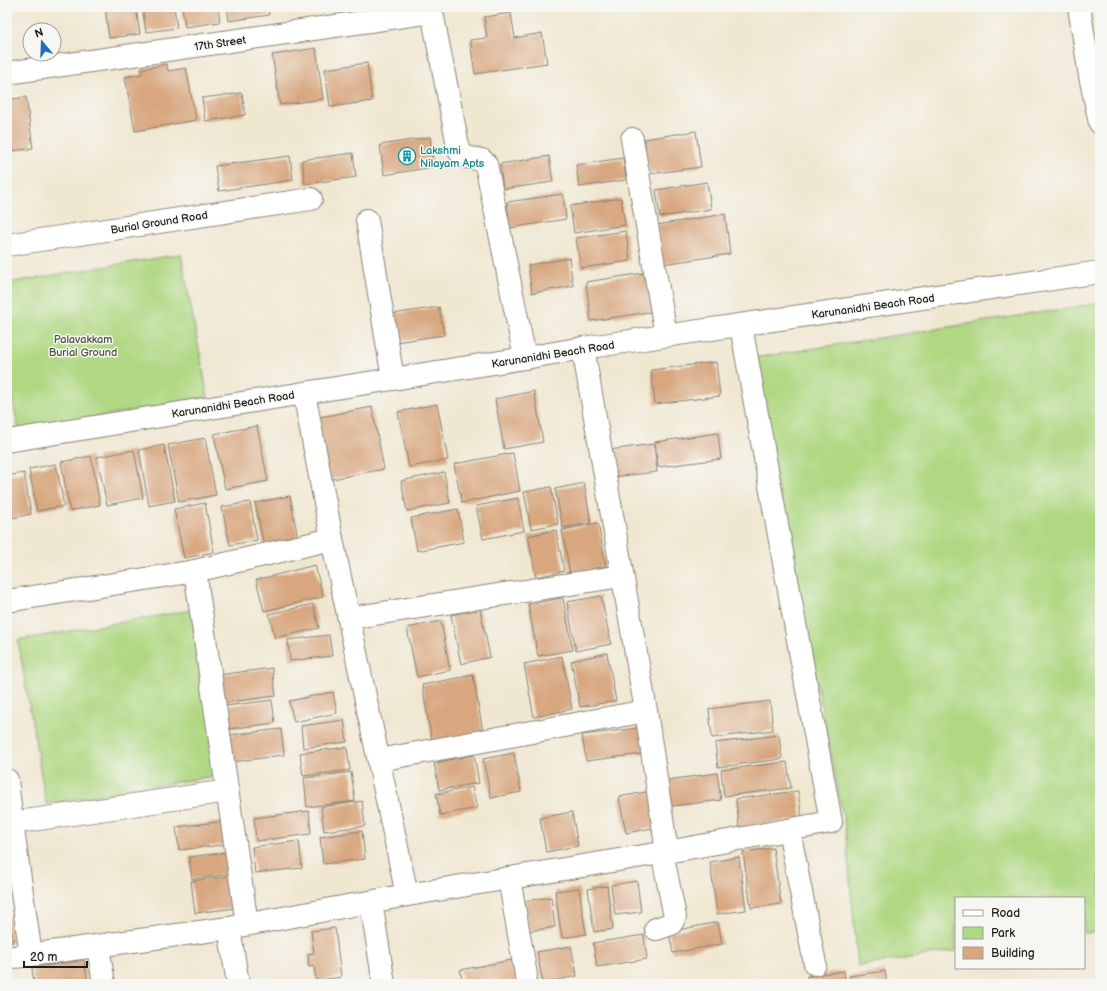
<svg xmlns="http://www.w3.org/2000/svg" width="1107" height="991" font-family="'Balsamiq Sans',sans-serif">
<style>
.green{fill:#b0d883;stroke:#667a50}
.building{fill:#d8a780}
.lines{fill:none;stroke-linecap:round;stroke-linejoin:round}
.minor-casing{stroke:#868276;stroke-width:24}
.minor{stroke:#fff;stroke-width:22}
.labels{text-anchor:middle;stroke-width:3;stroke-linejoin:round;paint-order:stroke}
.street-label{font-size:11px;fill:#1c1c1c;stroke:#f6f6f2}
.culture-label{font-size:11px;fill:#0d838f;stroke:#f6f6f2;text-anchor:start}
.park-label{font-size:11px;fill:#48543b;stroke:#f6f6f2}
</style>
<rect width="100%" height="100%" fill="#f6f6f2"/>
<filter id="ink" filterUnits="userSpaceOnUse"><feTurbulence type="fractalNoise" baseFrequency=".025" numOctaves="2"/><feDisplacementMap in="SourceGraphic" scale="8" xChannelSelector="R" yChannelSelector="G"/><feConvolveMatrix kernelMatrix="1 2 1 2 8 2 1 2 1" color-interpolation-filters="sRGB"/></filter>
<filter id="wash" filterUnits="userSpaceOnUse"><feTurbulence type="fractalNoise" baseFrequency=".012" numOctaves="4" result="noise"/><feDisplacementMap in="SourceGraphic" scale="16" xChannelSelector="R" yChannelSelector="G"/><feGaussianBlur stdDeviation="0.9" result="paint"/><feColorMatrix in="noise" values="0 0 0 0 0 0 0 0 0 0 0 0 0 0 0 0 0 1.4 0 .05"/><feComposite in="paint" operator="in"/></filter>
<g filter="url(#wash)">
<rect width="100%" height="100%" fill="#f0e7d1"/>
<!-- green -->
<g class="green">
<path d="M181,254L208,397L19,431L7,373V283Z"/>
<path d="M1100,303V931L1084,933V898H956V951L858,966L845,827L753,358Z"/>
<path d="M198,609L226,774L46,804L18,640Z"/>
</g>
<g id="blocks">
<!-- building -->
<g class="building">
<path d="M105,7H136L140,34L109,38Z"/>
<path d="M142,7H174L177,28L146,32Z"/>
<path d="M182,7H218L220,22L185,27Z"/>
<path d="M227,7H268L269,15L229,21Z"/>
<path d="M511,13L515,38L542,33L547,63L475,74L470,40L487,38L484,17Z"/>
<path d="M7,21H8L11,42H7Z"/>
<path d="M316,48L323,99L280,105L272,55Z"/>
<path d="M367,63L372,101L330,107L325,69Z"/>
<path d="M167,64L168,71L186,68L196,120L135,131L125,77L142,74L141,69Z"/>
<path d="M242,93L245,115L205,121L202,98Z"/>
<path d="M26,97L33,148L7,152V100Z"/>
<path d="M696,131L701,167L649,174L644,139Z"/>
<path d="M430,137L433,167L384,175L380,145Z"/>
<path d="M353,153L356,177L305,184L302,160Z"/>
<path d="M290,156L293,180L219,191L215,166Z"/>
<path d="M549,156L553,182L503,189L500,164Z"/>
<path d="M623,158L626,180L579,187L576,165Z"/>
<path d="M707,182L711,209L660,217L656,190Z"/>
<path d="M563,194L566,219L510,228L507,202Z"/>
<path d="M621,198L625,225L574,233L570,206Z"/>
<path d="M725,214L730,254L663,264L657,225Z"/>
<path d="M7,215H8L11,235L7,236Z"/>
<path d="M626,231L630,261L581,268L576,238Z"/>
<path d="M569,258L573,286L532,293L528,265Z"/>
<path d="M650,272L656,311L591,321L586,282Z"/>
<path d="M439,307L444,335L396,342L392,314Z"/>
<path d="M716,362L720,396L655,404L651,370Z"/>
<path d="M534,391L543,442L504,449L495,399Z"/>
<path d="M437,404L448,460L409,467L398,412Z"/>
<path d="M372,407L384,469L327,480L315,418Z"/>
<path d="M257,426L268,481L225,489L214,434Z"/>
<path d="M718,433L721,459L658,467L655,442Z"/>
<path d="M205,438L216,495L179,502L168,445Z"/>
<path d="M654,444L657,472L613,477L609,450Z"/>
<path d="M164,445L175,501L149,506L139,450Z"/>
<path d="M134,450L143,498L107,505L97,457Z"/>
<path d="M513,453L520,491L462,503L454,464Z"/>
<path d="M91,456L100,505L70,511L61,462Z"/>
<path d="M56,464L64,506L37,511L29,469Z"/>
<path d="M444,472L450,503L407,511L401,481Z"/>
<path d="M24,473L31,514L7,519V476Z"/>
<path d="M584,483L591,523L563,528L555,489Z"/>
<path d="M551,487L558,524L531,529L524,492Z"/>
<path d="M290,496L298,539L264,546L255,503Z"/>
<path d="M518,498L524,531L483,539L476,506Z"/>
<path d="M250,502L257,540L230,545L222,507Z"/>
<path d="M205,503L214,552L184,558L174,509Z"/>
<path d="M458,509L464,542L417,551L411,518Z"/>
<path d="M598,523L606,566L570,573L562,530Z"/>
<path d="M556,530L564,571L536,577L528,536Z"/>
<path d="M315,565L323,597L264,611L256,580Z"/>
<path d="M601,596L611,644L576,651L567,602Z"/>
<path d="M563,598L573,650L538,656L528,604Z"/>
<path d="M313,604L319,628L275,638L269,614Z"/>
<path d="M480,609L490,657L461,664L451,615Z"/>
<path d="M441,621L450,670L417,677L407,628Z"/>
<path d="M329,635L332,656L290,661L288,640Z"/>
<path d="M607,653L616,701L580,707L571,661Z"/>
<path d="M562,656L572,709L534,717L524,664Z"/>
<path d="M272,668L276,696L221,703L218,675Z"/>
<path d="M473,675L483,732L432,741L422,685Z"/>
<path d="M333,692L337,713L294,722L289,701Z"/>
<path d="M272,700L275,723L221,730L218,707Z"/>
<path d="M770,701L773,730L712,738L709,709Z"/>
<path d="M344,720L347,742L303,748L301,726Z"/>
<path d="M646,727L649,753L586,761L582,735Z"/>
<path d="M281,729L284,755L232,762L229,735Z"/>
<path d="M779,735L782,759L718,767L715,743Z"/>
<path d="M347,747L350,770L303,776L300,753Z"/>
<path d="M514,753L521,792L491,798L483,759Z"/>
<path d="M474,755L479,783L439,790L434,763Z"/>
<path d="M787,762L791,788L724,796L721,770Z"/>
<path d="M351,772L355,801L307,807L304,778Z"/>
<path d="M717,773L721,800L664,807L661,781Z"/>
<path d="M472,787L477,808L440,815L436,794Z"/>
<path d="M651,791L658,827L626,833L619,797Z"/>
<path d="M798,791L802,819L739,827L736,799Z"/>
<path d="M362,801L365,826L324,831L321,807Z"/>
<path d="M309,811L311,834L256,841L254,818Z"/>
<path d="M572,812L578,846L546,852L540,818Z"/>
<path d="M226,821L229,844L179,850L176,827Z"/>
<path d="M362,831L365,859L323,864L320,837Z"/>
<path d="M299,841L302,868L255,873L252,847Z"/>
<path d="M773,848L781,904L751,908L743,852Z"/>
<path d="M228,852L230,874L192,879L189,857Z"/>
<path d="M739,857L746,910L717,914L710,862Z"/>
<path d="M232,876L236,908L195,913L191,881Z"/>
<path d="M637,881L641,912L615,915L611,885Z"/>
<path d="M607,886L613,929L594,932L588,889Z"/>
<path d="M579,888L586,934L562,938L555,891Z"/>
<path d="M551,897L555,927L529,931L525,901Z"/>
<path d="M7,918H10L13,942L7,943Z"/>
<path d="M718,922L722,944L673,953L669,932Z"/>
<path d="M335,928L341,977L316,981L314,966L309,967L308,954L314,953L311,931Z"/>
<path d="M644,935L647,959L597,967L593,943Z"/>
<path d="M571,946L577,976L543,983L537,952Z"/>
<path d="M517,959L522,984H463L460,970Z"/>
<path d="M84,960L88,984H34L32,968Z"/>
<path d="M844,971L846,984H808L807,976Z"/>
<path d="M885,971L887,984H850L849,976Z"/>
</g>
</g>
</g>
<g filter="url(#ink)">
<use href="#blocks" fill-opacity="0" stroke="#868276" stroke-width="1"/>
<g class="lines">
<defs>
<g id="minor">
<path d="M431,7L459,151L466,157L482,160L486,164L525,358"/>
<path d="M1079,7L1090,76L1100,123"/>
<path d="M7,73L432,12"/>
<path d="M632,139L666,335"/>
<path d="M367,220L393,379"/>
<path d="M7,245L311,199"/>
<path d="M583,348L646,711L667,852"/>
<path d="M304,393L332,539L407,895"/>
<path d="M7,441L304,393L525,358L583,348L1100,272"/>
<path d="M195,571L247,924"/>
<path d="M7,601L195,571L332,539"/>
<path d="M349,618L622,576"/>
<path d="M379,760L646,711"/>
<path d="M7,780L12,823L227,791"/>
<path d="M12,823L31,955"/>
<path d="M789,830L815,964"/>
<path d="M509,878L526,975"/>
<path d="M371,902L384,984"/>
<path d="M229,928L238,984"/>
<path d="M656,929L671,924L675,917L662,852"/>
<path d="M98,946L104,984"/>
<path d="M7,958L229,928L407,895L667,852L831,822L741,326"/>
</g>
</defs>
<!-- minor casing -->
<use href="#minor" class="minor-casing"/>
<!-- minor -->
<use href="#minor" class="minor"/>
</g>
</g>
<!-- icons -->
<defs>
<symbol id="building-ring" viewBox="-11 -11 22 22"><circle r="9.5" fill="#f6f6f2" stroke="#0f9aa8" stroke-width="1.5"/><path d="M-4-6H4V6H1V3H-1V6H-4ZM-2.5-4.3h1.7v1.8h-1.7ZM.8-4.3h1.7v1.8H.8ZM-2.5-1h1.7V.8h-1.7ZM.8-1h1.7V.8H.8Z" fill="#0f9aa8"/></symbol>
</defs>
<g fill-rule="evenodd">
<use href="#building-ring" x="397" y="146" width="20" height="20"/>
</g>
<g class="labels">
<!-- street labels -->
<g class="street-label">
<text transform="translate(220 43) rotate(-8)" y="4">17th Street</text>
<text transform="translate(159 222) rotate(-9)" y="4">Burial Ground Road</text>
<text transform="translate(873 306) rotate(-8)" y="4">Karunanidhi Beach Road</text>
<text transform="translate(553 354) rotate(-9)" y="4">Karunanidhi Beach Road</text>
<text transform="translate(233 404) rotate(-9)" y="4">Karunanidhi Beach Road</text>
</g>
<!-- culture labels -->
<g class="culture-label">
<text x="420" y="154">Lakshmi<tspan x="420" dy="13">Nilayam Apts</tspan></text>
</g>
<!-- park labels -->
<g class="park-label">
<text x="83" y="343">Palavakkam<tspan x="83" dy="13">Burial Ground</tspan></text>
</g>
</g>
<!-- margin -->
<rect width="1107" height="991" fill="none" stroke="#f6f6f2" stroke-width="24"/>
<!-- legend -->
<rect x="955" y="897" width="130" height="72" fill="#f6f6f2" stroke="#9f9f9c"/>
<rect x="963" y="910" width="20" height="6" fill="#ffffff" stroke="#9f9f9c"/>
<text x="991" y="917" font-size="12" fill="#1c1c1c">Road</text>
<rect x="963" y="927" width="20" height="12" fill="#b0d883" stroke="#9f9f9c"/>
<text x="991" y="937" font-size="12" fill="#1c1c1c">Park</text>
<rect x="963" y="947" width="20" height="12" fill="#d8a780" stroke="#9f9f9c"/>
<text x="991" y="957" font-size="12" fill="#1c1c1c">Building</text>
<!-- north arrow -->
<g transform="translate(42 42) rotate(341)"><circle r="19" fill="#f6f6f2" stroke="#9f9f9c"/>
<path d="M0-3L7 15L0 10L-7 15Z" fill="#1f6fb2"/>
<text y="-6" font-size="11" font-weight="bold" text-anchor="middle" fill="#1c1c1c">N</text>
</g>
<!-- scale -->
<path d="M24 961v6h63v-6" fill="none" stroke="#1c1c1c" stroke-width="2"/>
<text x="30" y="961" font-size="12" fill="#1c1c1c" stroke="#f6f6f2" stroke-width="3" paint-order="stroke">20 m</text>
</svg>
